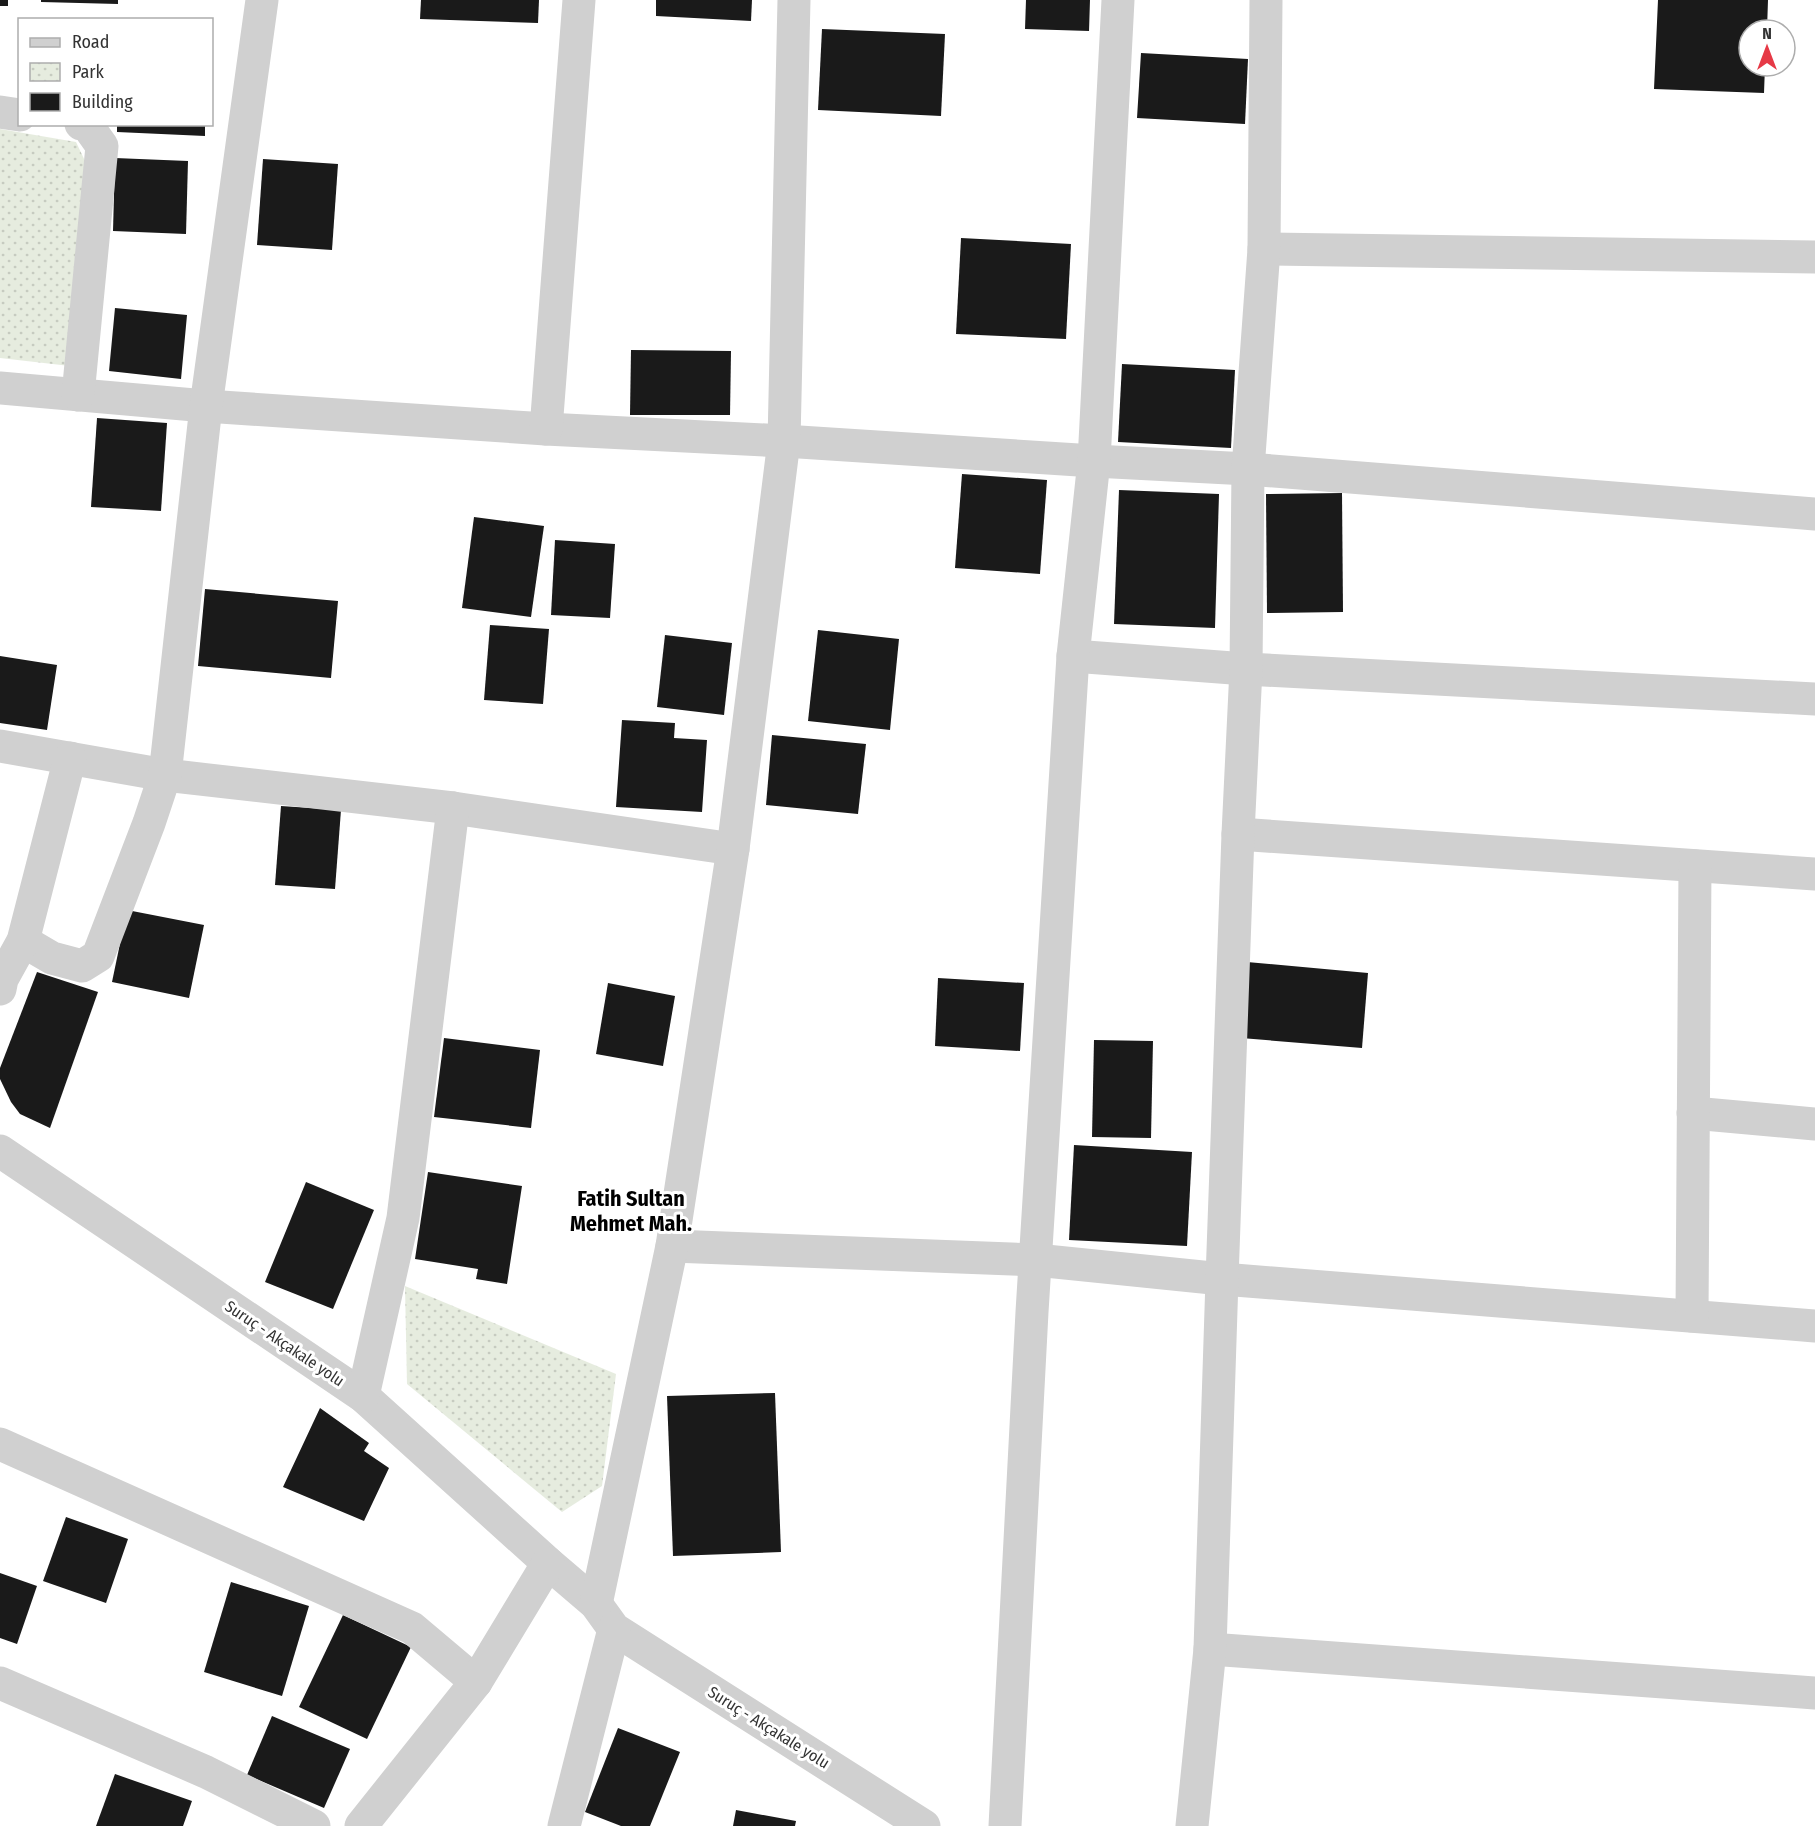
<svg xmlns="http://www.w3.org/2000/svg" width="1815" height="1826" font-family="'Fira Sans Condensed',sans-serif">
<style>
.park{fill:url(#park-dots)}
.building{fill:#1a1a1a}
.lines{fill:none;stroke-linecap:round;stroke-linejoin:round}
.minor{stroke:#d0d0d0;stroke-width:33}
.labels{text-anchor:middle;stroke-width:6;stroke-linejoin:round;paint-order:stroke}
.street-label{font-size:16px;fill:#333;stroke:#fff}
.district-label{font-size:22px;font-weight:bold;fill:#000;stroke:#fff}
</style>
<defs>
<pattern id="park-dots" width="8" height="8" patternUnits="userSpaceOnUse" patternTransform="scale(1.5)"><rect width="8" height="8" fill="#e6ecdf"/><path d="M2 2h.1M6 6h.1" fill="none" stroke="#c6cbc0" stroke-width="1.8" stroke-linecap="round"/></pattern>
</defs>
<rect width="100%" height="100%" fill="#fff"/>
<!-- park -->
<g class="park">
<path d="M0,129L76,142L85,161L70,366L0,358Z"/>
<path d="M405,1286L616,1374L602,1486L562,1512L407,1384Z"/>
</g>
<!-- building -->
<g class="building">
<rect x="0" y="0" width="8" height="6"/>
<path d="M41,0H118V4L41,2Z"/>
<path d="M421,0H539L538,23L420,19Z"/>
<path d="M656,0H752L751,21L656,16Z"/>
<path d="M1026,0H1090L1089,31L1025,29Z"/>
<path d="M1658,0H1768L1767,30H1749V66H1765L1764,93L1654,89Z"/>
<path d="M822,29L945,34L941,116L818,110Z"/>
<path d="M1141,53L1248,59L1245,124L1137,118Z"/>
<path d="M117,124H205V136L117,132Z"/>
<path d="M115,158L188,161L186,234L113,231Z"/>
<path d="M263,159L338,164L332,250L257,245Z"/>
<path d="M961,238L1071,244L1066,339L956,334Z"/>
<path d="M115,308L187,315L181,379L109,371Z"/>
<path d="M631,350L731,351L730,415H630Z"/>
<path d="M1122,364L1235,370L1231,448L1118,442Z"/>
<path d="M97,418L167,423L161,511L91,507Z"/>
<path d="M962,474L1047,480L1040,574L955,568Z"/>
<path d="M1119,490L1219,494L1215,628L1114,624Z"/>
<path d="M1342,493L1343,612L1267,613L1266,494Z"/>
<path d="M474,517L544,526L531,617L462,608Z"/>
<path d="M555,540L615,544L610,618L551,615Z"/>
<path d="M205,589L338,601L331,678L198,666Z"/>
<path d="M490,625L549,629L543,704L484,700Z"/>
<path d="M818,630L899,639L890,730L808,721Z"/>
<path d="M665,635L732,643L724,715L657,707Z"/>
<path d="M0,656L57,665L47,730L0,723Z"/>
<path d="M622,720L675,723L674,738L707,740L702,812L616,807Z"/>
<path d="M772,735L866,744L858,814L766,805Z"/>
<path d="M281,806L341,810L335,889L275,885Z"/>
<path d="M127,910L204,925L189,998L112,982Z"/>
<path d="M1247,962L1368,973L1362,1048L1241,1038Z"/>
<path d="M37,972L98,992L50,1128L20,1114L11,1102L0,1079V1068Z"/>
<path d="M938,978L1024,983L1020,1051L935,1046Z"/>
<path d="M608,983L675,996L663,1066L596,1054Z"/>
<path d="M444,1038L540,1050L531,1128L434,1117Z"/>
<path d="M1094,1040L1153,1041L1151,1138L1092,1137Z"/>
<path d="M1074,1145L1192,1152L1187,1246L1069,1240Z"/>
<path d="M428,1172L522,1186L507,1284L476,1279L478,1269L415,1259Z"/>
<path d="M306,1182L374,1210L333,1309L265,1282Z"/>
<path d="M775,1393L781,1552L673,1556L667,1396Z"/>
<path d="M320,1408L369,1443L364,1451L389,1468L364,1521L283,1487Z"/>
<path d="M66,1517L128,1539L106,1603L43,1581Z"/>
<path d="M0,1573L37,1586L17,1644L0,1638Z"/>
<path d="M231,1582L309,1606L282,1696L204,1672Z"/>
<path d="M343,1615L411,1647L367,1739L299,1707Z"/>
<path d="M272,1716L350,1749L324,1808L247,1775Z"/>
<path d="M618,1728L680,1752L650,1826H621L585,1812Z"/>
<path d="M115,1774L192,1801L183,1826H96Z"/>
<path d="M736,1810L796,1821L795,1826H733Z"/>
</g>
<g class="lines">
<!-- minor -->
<g class="minor">
<path d="M0,112L20,115"/>
<path d="M1264,249L1815,257"/>
<path d="M0,388L206,406L546,429L784,441L1094,461L1248,469L1815,514"/>
<path d="M78,395L102,146L87,125L81,124"/>
<path d="M546,429L579,0"/>
<path d="M1073,656L1246,669L1815,699"/>
<path d="M0,746L165,775L453,808L733,849"/>
<path d="M1238,834L1815,874"/>
<path d="M23,941L52,958L82,966L98,956L149,823L165,775L206,406L262,0"/>
<path d="M0,989L2,979L23,941L70,758"/>
<path d="M1693,1113L1815,1124"/>
<path d="M0,1151L363,1396L548,1563L596,1604L614,1629L924,1826"/>
<path d="M672,1246L1036,1260L1222,1279L1815,1326"/>
<path d="M1692,1316L1695,866"/>
<path d="M363,1396L403,1218L453,808"/>
<path d="M0,1444L412,1628L476,1682"/>
<path d="M596,1604L672,1246L733,849L784,441L794,0"/>
<path d="M1210,1649L1815,1693"/>
<path d="M0,1683L206,1772L314,1826"/>
<path d="M361,1826L476,1682L548,1563"/>
<path d="M564,1826L614,1629"/>
<path d="M1005,1826L1032,1312L1073,656L1094,461L1118,0"/>
<path d="M1192,1826L1210,1649L1222,1279L1238,834L1246,669L1248,469L1264,249L1266,0"/>
</g>
</g>
<g class="labels">
<!-- street labels -->
<g class="street-label">
<text transform="translate(285 1343) rotate(34)" y="6">Suruç - Akçakale yolu</text>
<text transform="translate(769 1727) rotate(32)" y="6">Suruç - Akçakale yolu</text>
</g>
<!-- district labels -->
<g class="district-label">
<text x="631" y="1206">Fatih Sultan<tspan x="631" dy="25">Mehmet Mah.</tspan></text>
</g>
</g>
<!-- legend -->
<rect x="18" y="18" width="195" height="108" fill="#ffffff" stroke="#adadad" stroke-width="1.5"/>
<rect x="30" y="38" width="30" height="9" fill="#d0d0d0" stroke="#adadad" stroke-width="1.5"/>
<text x="72" y="48" font-size="18" fill="#333333">Road</text>
<rect x="30" y="63" width="30" height="18" fill="url(#park-dots)" stroke="#adadad" stroke-width="1.5"/>
<text x="72" y="78" font-size="18" fill="#333333">Park</text>
<rect x="30" y="93" width="30" height="18" fill="#1a1a1a" stroke="#adadad" stroke-width="1.5"/>
<text x="72" y="108" font-size="18" fill="#333333">Building</text>
<!-- north arrow -->
<g transform="translate(1767 48)"><circle r="28" fill="#ffffff" stroke="#adadad" stroke-width="1.5"/>
<path d="M0-4.5L10 22L0 15L-10 22Z" fill="#e63946"/>
<text y="-9" font-size="16" font-weight="bold" text-anchor="middle" fill="#333333">N</text>
</g>
</svg>
